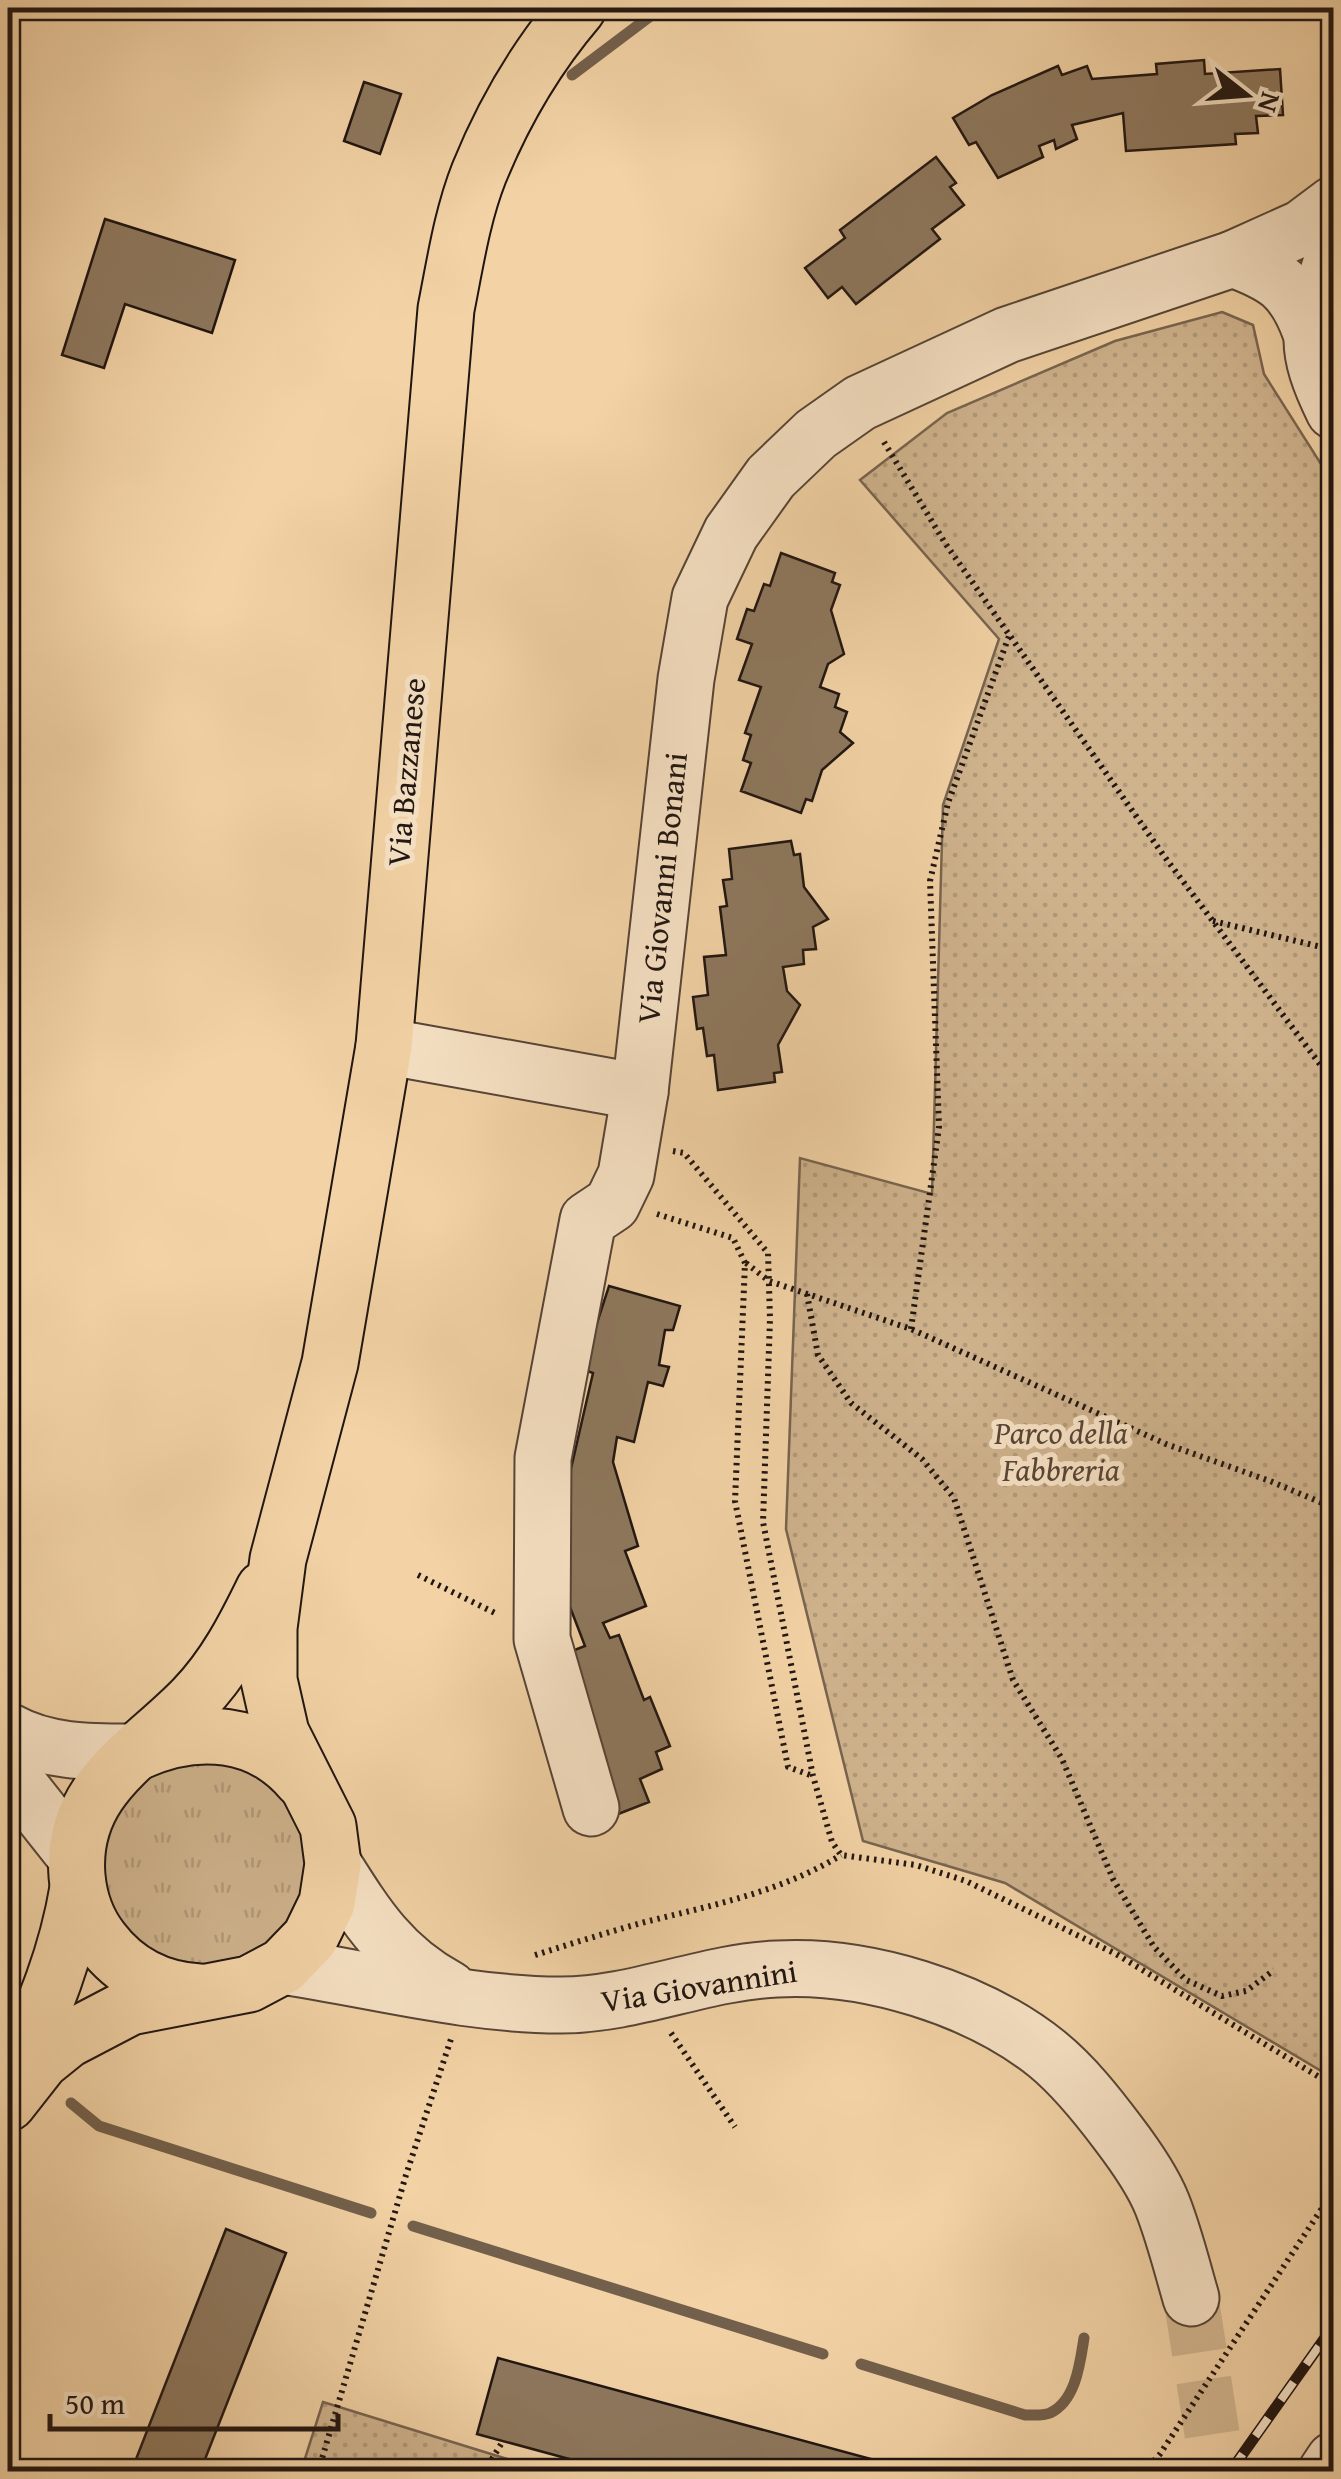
<svg xmlns="http://www.w3.org/2000/svg" width="1341" height="2479" font-family="'Gentium Book Plus',serif">
<style>
.grass{fill:url(#grass-tufts);stroke:#78644f;stroke-width:2.5}
.park{fill:url(#park-dots);stroke:#78644f;stroke-width:2.5}
.lines{fill:none;stroke-linecap:round;stroke-linejoin:round}
.stream{stroke:#73604c;stroke-width:11}
.building{fill:#8e785e;stroke:#201511;stroke-width:2.5}
.minor-tunnel{stroke:#d3b690;stroke-width:55;stroke-dasharray:55 28;stroke-linecap:butt}
.minor-casing{stroke:#554436;stroke-width:59}
.major-casing{stroke:#201511;stroke-width:59}
.path{stroke:#201511;stroke-width:6;stroke-dasharray:2.5 5;stroke-linecap:butt}
.minor{stroke:#f7e2c5;stroke-width:55}
.major{stroke:#f3d3a6;stroke-width:55}
.rail-casing{stroke:#201511;stroke-width:11}
.rail{stroke:#f7e2c5;stroke-width:8;stroke-dasharray:22;stroke-linecap:butt}
.labels{text-anchor:middle;stroke-width:10;stroke-linejoin:round;paint-order:stroke}
.street-label{font-size:32px;fill:#201511;stroke:#f7e2c5}
.park-label{font-size:32px;font-style:italic;fill:#554436;stroke:#f7e2c5}
</style>
<defs>
<pattern id="grass-tufts" width="24" height="20" patternUnits="userSpaceOnUse" patternTransform="scale(2.5)"><rect width="24" height="20" fill="#cfb38d"/><path d="M3 7l-1-3M5 7V3M7 7l1-3M15 17l-1-3M17 17v-4M19 17l1-3" fill="none" stroke="#b19979"/></pattern>
<pattern id="park-dots" width="8" height="8" patternUnits="userSpaceOnUse" patternTransform="scale(2.5)"><rect width="8" height="8" fill="#cfb38d"/><path d="M2 2h.1M6 6h.1" fill="none" stroke="#b19979" stroke-width="1.8" stroke-linecap="round"/></pattern>
</defs>
<rect width="100%" height="100%" fill="#f3d3a6"/>
<filter id="stains"><feTurbulence type="fractalNoise" baseFrequency=".002" numOctaves="4"/><feColorMatrix values="0 0 0 0 .2 0 0 0 0 .09 0 0 0 0 .02 0 0 0 .5 -.17"/></filter>
<radialGradient id="worn" r=".72"><stop offset=".6" stop-color="#630" stop-opacity="0"/><stop offset="1" stop-color="#630" stop-opacity=".3"/></radialGradient>
<!-- grass -->
<path class="grass" d="M176,1755L250,1762L303,1816L312,1886L278,1946L214,1975L146,1961L98,1905L96,1830L113,1796Z"/>
<!-- park -->
<g class="park">
<path d="M1222,312L1253,325L1264,374L1326,472L1333,478V2078L1005,1883L863,1841L786,1529L800,1158L932,1194L943,805L999,639L860,480L947,413L1115,341Z"/>
<path d="M323,2402L546,2471H301Z"/>
</g>
<g class="lines">
<!-- stream -->
<g class="stream">
<path d="M351,8L368,15"/>
<path d="M572,75L661,8"/>
<path d="M71,2103L99,2126L371,2213"/>
<path d="M413,2226L823,2354"/>
<path d="M861,2364L1025,2415C1032,2415 1043,2416 1050,2413C1076,2401 1080,2363 1084,2338"/>
</g>
</g>
<!-- building -->
<g class="building">
<path d="M1204,60L1205,74L1280,69L1283,115L1256,116L1258,133L1235,134L1236,144L1126,151L1123,113L1072,125L1077,139L1056,149L1054,140L1039,146L1043,157L998,178L976,142L969,145L953,118L992,95L1058,66L1062,75L1087,66L1092,79L1157,74L1156,64Z"/>
<path d="M364,82L401,94L380,154L344,141Z"/>
<path d="M936,157L956,183L950,187L964,205L932,229L940,239L856,304L842,287L828,298L805,268L845,238L840,230Z"/>
<path d="M105,219L235,260L212,333L125,304L104,368L62,355Z"/>
<path d="M781,553L835,573L832,582L840,585L831,610L844,654L828,664L820,687L839,694L835,707L847,712L840,732L853,743L822,770L812,801L806,799L801,813L741,791L751,763L743,760L751,735L745,733L761,687L739,680L752,644L737,639L747,609L754,611L764,584L770,586Z"/>
<path d="M791,841L794,855L800,854L804,887L828,919L813,927L816,949L803,950L804,964L783,967L787,991L800,1005L778,1045L782,1072L774,1073L775,1082L718,1090L714,1055L707,1056L703,1028L697,1029L693,997L708,995L704,957L726,955L720,907L727,906L723,880L732,879L729,849Z"/>
<path d="M609,1286L680,1306L673,1330H665L659,1365L669,1367L663,1386L648,1382L634,1442L617,1437L613,1462L638,1546L625,1551L646,1606L603,1623L610,1638L619,1635L644,1700L650,1697L670,1746L656,1752L662,1769L640,1779L649,1802L613,1816L559,1656L585,1646L560,1581L570,1473L593,1373L582,1369Z"/>
<path d="M226,2229L286,2253L200,2472H131Z"/>
<path d="M498,2358L915,2471V2472H617L477,2434Z"/>
</g>
<g class="lines">
<!-- minor-tunnel -->
<path class="minor-tunnel" d="M1191,2298L1218,2472"/>
<defs>
<g id="minor">
<path d="M1334,254C1311,326 1299,340 1334,411"/>
<path d="M1310,330C1294,286 1276,275 1233,259L1302,228L1334,204"/>
<path d="M384,1046L640,1092"/>
<path d="M8,1731C47,1753 93,1752 138,1752"/>
<path d="M8,1771L76,1857"/>
<path d="M591,1808L542,1639L543,1458L588,1220L612,1204L626,1175L640,1092L686,679L700,598L731,533L771,477L816,434L860,403L1007,335L1233,259"/>
<path d="M333,1864C367,1918 392,1958 449,1989"/>
<path d="M283,1966C375,1980 467,2005 561,2005C635,2005 704,1972 777,1969C866,1964 977,1998 1047,2054C1074,2076 1097,2105 1118,2133C1134,2154 1152,2179 1162,2204C1174,2234 1182,2267 1191,2298"/>
<path d="M1326,2472L1334,2460"/>
</g>
<g id="major">
<path d="M140,1751C197,1726 260,1730 302,1780"/>
<path d="M200,1992C160,1990 125,1972 101,1940C87,1922 79,1899 77,1876C70,1788 141,1754 194,1699C225,1667 245,1628 264,1589"/>
<path d="M13,2078C42,2012 66,1960 78,1888"/>
<path d="M8,2103L41,2061L67,2040L130,2007L249,1984L283,1966L310,1938L327,1903L333,1864L328,1826L281,1733L269,1680V1628L278,1559L330,1363L384,1046L446,309C455,264 462,216 479,173C503,114 537,56 578,8"/>
</g>
</defs>
<!-- minor casing -->
<use href="#minor" class="minor-casing"/>
<!-- major casing -->
<use href="#major" class="major-casing"/>
<!-- path -->
<g class="path">
<path d="M884,442L945,543L1164,856L1334,1083"/>
<path d="M1213,921L1334,950"/>
<path d="M673,1151L684,1153L768,1253L770,1319L763,1522L813,1776L832,1842L841,1855L916,1865L966,1881L1116,1954L1334,2086"/>
<path d="M657,1214L733,1238L745,1263L735,1501L788,1767L813,1776"/>
<path d="M746,1263L769,1281L911,1329L1166,1444L1270,1481L1334,1508"/>
<path d="M807,1294L818,1355L851,1403L922,1459L954,1498L1013,1680L1062,1759L1113,1879L1154,1947L1186,1980L1222,1996L1246,1991L1274,1970"/>
<path d="M911,1329L939,1127L930,881L948,803L1009,636"/>
<path d="M418,1575L497,1614"/>
<path d="M535,1955C571,1944 608,1932 645,1922C713,1905 781,1892 841,1855"/>
<path d="M671,2033L735,2127"/>
<path d="M318,2472L406,2175L451,2039"/>
<path d="M484,2472L503,2441"/>
<path d="M1144,2472L1160,2454L1334,2190"/>
</g>
<!-- minor -->
<use href="#minor" class="minor"/>
<!-- major -->
<use href="#major" class="major"/>
<defs>
<path id="rail" d="M1230,2472L1334,2325"/>
</defs>
<!-- rail casing -->
<use href="#rail" class="rail-casing"/>
<!-- rail -->
<use href="#rail" class="rail"/>
</g>
<g class="labels">
<!-- street labels -->
<g class="street-label">
<text transform="translate(406 772) rotate(-85)" y="11">Via Bazzanese</text>
<text transform="translate(662 888) rotate(-84)" y="11">Via Giovanni Bonani</text>
<text transform="translate(699 1986) rotate(-9)" y="11">Via Giovannini</text>
</g>
<!-- park labels -->
<g class="park-label">
<text x="1061" y="1444">Parco della<tspan x="1061" dy="37">Fabbreria</tspan></text>
</g>
</g>
<!-- margin -->
<rect width="1341" height="2479" fill="none" stroke="#f3d3a6" stroke-width="40"/>
<rect x="10" y="10" width="1321" height="2459" fill="none" stroke="#201511" stroke-width="5"/>
<rect x="20" y="20" width="1301" height="2439" fill="none" stroke="#201511" stroke-width="2.5"/>
<!-- north arrow -->
<g transform="translate(1246 95) rotate(107)" stroke="#f7e2c5" stroke-width="8" paint-order="stroke">
<path d="M0-8L18 38L0 25L-18 38Z" fill="#201511"/>
<text y="-15" font-size="28" font-weight="bold" text-anchor="middle" fill="#201511">N</text>
</g>
<!-- scale -->
<path d="M50 2414v15h288v-15" fill="none" stroke="#201511" stroke-width="5"/>
<text x="65" y="2414" font-size="30" fill="#201511" stroke="#f7e2c5" stroke-width="8" paint-order="stroke">50 m</text>
<rect width="100%" height="100%" filter="url(#stains)"/>
<rect width="100%" height="100%" fill="url(#worn)"/>
</svg>
